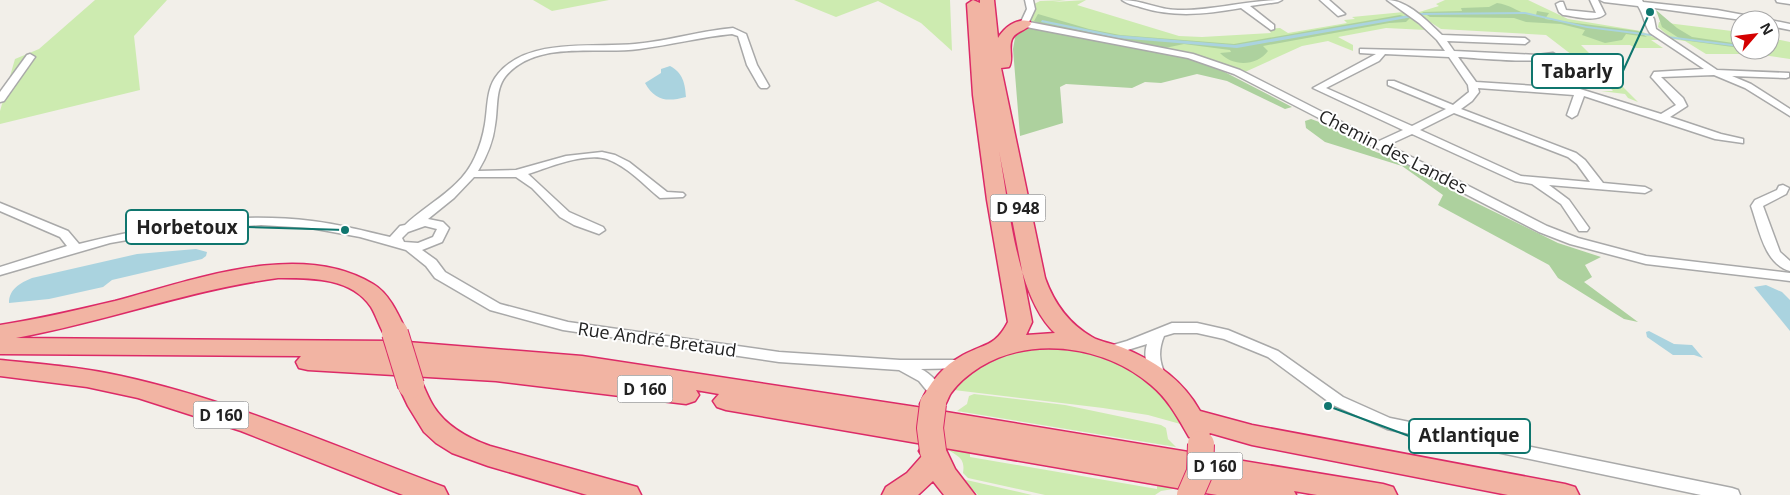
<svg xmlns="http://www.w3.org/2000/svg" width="1790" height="495" font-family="'Open Sans',sans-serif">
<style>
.grass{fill:#cdebb0}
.forest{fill:#add19e}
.water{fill:#aad3df}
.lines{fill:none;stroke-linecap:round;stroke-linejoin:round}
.minor-casing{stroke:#a9a9a9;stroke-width:3}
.trunk-casing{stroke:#dc2a67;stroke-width:3}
.minor{fill:#fff;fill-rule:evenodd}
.trunk{fill:#f2b4a3;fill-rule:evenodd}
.trunk-bridge-casing{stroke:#dc2a67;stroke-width:28;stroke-linecap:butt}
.trunk-bridge{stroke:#f2b4a3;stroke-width:26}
.labels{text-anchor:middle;stroke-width:4;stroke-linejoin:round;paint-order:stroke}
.shield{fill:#fff;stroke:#646464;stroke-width:1}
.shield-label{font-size:16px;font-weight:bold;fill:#222}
.street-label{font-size:18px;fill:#222;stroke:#fff}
.leader{fill:none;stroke:#0f766e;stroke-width:2}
.callout-dot{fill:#0f766e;stroke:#fff;stroke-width:2}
.callout{fill:#fff;stroke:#0f766e;stroke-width:2}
.callout-label{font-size:19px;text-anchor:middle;font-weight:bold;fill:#222}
</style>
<rect width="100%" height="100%" fill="#f2efe9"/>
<!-- grass -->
<g class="grass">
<path d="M95,0H167L134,36L140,90L0,124V111L15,59L39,49Z"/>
<path d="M533,0H609L552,11Z"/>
<path d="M794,0H950L952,51L921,23L878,1L836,17Z"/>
<path d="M1066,0L1053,2L1086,0L1077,5L1179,36L1202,37L1271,33L1268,29L1280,28L1288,33L1347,23L1344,20L1355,19L1352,17L1404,12L1426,30L1386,28L1338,37L1353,45V51L1328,41L1302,46L1245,72L1189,54L1033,24L1030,21L1034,4L1040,1Z"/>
<path d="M1445,0H1528L1568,19L1641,31L1659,40H1651L1663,48H1635L1630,45H1581L1638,102L1628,98L1625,94L1601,91H1613L1586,62L1571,61L1569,59L1576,58L1546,35L1441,29L1416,13L1439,6L1436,4Z"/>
<path d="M1659,22L1740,32V50H1770V38L1790,42V59L1756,54H1706L1685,41L1672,39L1658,27Z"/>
<path d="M1034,348C1077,347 1132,358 1162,393C1170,402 1177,415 1184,425L1148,415L1103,408L954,390C974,365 1004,355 1034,348Z"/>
<path d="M974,394L1065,405L1161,425L1166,428L1168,439L1176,447L957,411L967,404L969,396Z"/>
<path d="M945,447L970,452V457L1157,489V484L1179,488L1161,491L1155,495H1045L968,478L963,473C966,455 954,456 945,447Z"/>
<path d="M962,479L1032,495H978Z"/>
</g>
<!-- forest -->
<g class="forest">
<path d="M1497,3C1513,5 1520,15 1536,15L1537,11L1549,13L1545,19L1638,31L1647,37L1626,34L1622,40L1605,43L1582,35L1585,30L1561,24L1526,22L1514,18L1430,17L1422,12L1462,11L1461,8L1489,7Z"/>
<path d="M1656,10L1677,28L1692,37L1740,44V48L1682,40L1662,27Z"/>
<path d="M1038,14L1089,29L1120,35L1234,44L1400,15L1410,18L1406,22L1389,23L1263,46L1268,51C1257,66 1233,67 1220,53L1231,52L1230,50L1184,44L1165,48L1042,25L1034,21Z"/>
<path d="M1022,28H1033L1186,58L1213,66L1292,107L1285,109L1227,81L1197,74L1161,83L1145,82L1132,88L1066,84L1060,87L1063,123L1020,136L1013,49L1016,32Z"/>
<path d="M1311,119L1322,123L1376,152L1406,162L1462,196L1558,243L1601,257L1585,265L1592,277L1584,282L1638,322L1624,319L1558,278L1549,265L1438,205L1443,195L1402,166L1325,142L1306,128L1305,121Z"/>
</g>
<!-- water -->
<g class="water">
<path d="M1525,12L1586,26L1740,45V47L1587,28L1525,14L1424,15L1237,48L1117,38L1041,22L1042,20L1115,35L1235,45L1421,13Z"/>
<path d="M670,66C683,73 685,83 686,97C667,102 655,101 645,83L661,73V69Z"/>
<path d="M196,249L207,252L206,256L202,259L112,280L103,287L49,299L9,303C9,289 20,283 32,278L137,254Z"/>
<path d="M1766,285L1782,292L1790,300V331L1754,287Z"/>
<path d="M1649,331L1674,344L1692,345L1703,358L1694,355H1673L1647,337L1646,332Z"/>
</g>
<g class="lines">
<defs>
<g id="minor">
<path d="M1025,0H1033L1035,9L1029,22L1193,54L1240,70L1379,141L1403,130L1313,88L1376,54L1360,53V49L1445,51L1437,40L1419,23L1387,0C1408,0 1428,22 1442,35L1525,38L1529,41L1525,44L1447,41L1454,51L1537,55L1553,53L1558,56C1546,65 1477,58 1458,57L1476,82L1580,89L1661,114L1676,105L1653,79L1651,77L1654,72L1704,69L1650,33C1644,24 1644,15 1638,6L1604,2L1600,0H1642L1643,2L1717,10L1760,18L1761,20H1742L1647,7L1654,19L1656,29L1717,70L1789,73V77L1786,78L1732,76L1751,84L1790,109V116L1745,88L1714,75L1661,77L1683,98L1687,106L1670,117L1721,134L1743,139V143L1715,139L1584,96L1577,115L1572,118L1567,115L1574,95L1478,88L1479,92L1472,101L1461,109L1576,153L1585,160L1603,183L1645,187L1651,190L1645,193L1549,185L1569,200L1589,228L1587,231H1579L1561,204L1532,184L1515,181L1412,134L1388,145L1547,226L1578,238L1646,256L1790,273V281L1646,264L1570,244L1539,232L1234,74L1188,58L1021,26L1020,24L1027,9ZM1385,54L1449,57L1468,85L1469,92L1453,105L1394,81H1388V85L1446,109L1412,126L1326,88L1379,61ZM1454,113L1568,157L1577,164L1590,182L1521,176L1420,130Z"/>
<path d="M1122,0C1142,0 1159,10 1178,10C1213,11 1247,0 1282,0L1278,2L1250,6L1274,25V29L1271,30L1241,8C1206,14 1175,18 1140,7C1134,5 1127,4 1122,0Z"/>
<path d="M1320,0H1329L1345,14L1338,16Z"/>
<path d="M1590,0H1598L1605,14C1595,23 1575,16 1563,15L1559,12L1556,4L1560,2H1563L1566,10L1596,13Z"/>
<path d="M1776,0H1790V4L1777,2Z"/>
<path d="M1770,20L1790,24V30L1770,26Z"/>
<path d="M733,28L746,34L757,65L769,86L767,88H761L759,86L747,65L738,36L732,34C701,37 670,45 639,49C597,55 536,39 505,77C495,90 498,110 495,125C493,142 487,156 478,171L516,170L566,156L602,152L615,155L629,162L667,192L683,193L685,195L683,197L660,198C644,185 627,166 607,159C586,152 549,167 528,174L569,212L603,227L605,230L599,234L574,225L560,217L532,188L516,177H474L454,198L428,219L443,222L449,228L442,242L422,250L436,260L445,272L500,304L568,322L779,352L900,360H973L975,363L973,366L968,368L921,369C931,374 939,383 945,393L942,397H932L919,381L899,370L779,362L563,330L490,310L435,278L426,266L406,250L360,237L311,228L261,225L185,230L110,243L0,275V267L67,246L60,237L0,211V203L68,231L79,244C154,225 234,211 312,221C338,224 364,231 390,237L400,226L405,225C429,202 461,189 475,157C480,146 483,136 485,124C488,107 486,88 498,74C528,37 594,48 635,44C668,41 700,31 733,28ZM425,226L437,229L433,237L418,243L404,242L402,238L408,232Z"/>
<path d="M30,54L35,57L4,101L0,102V92L27,55Z"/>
<path d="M1783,185L1789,188L1786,194L1763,206L1780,252L1790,261V271C1764,264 1759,228 1751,206L1755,200L1777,190L1779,186Z"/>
<path d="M1172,323H1197L1228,330L1278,351L1343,397L1390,418L1732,488L1738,490L1740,495H1701L1387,429L1333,405L1268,357L1224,339L1197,333H1174L1164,336C1158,351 1159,362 1166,376L1164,380H1154C1147,368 1143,357 1147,344L1108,356L1103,354L1101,351L1103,348L1127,341Z"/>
</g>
<g id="trunk">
<path d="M973,0L980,3V0H994L998,38C1004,28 1016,18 1029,21L1031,24C1026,31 1016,31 1012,39C1008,48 1014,59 1009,67L1001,68L1045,278C1054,303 1068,323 1092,337C1100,342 1112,343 1121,347C1154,360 1182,379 1200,411L1252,425L1565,484L1575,487L1579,495H1508L1252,445L1210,433L1207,437L1198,440L1189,437C1178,418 1168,399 1151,385C1105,346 1032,335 980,367C969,374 959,382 951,393C947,399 946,407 940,411L1383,484L1393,487L1397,495H1317L1294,491L1296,495H1217L945,448L955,469L975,495H944L933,481L918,495H882L886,487L907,473L922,456L919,451L923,444L726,410L717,407L713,401L719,394L696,390L699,395L695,401L686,404L496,381L308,370L299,368L296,362L301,356L0,354V325C39,319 77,310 115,301C191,281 299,239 373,284C390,294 399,316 407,333L403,339L395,341L582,356L923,408L920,404C929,383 943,366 963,355C985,343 995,347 1008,322L987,200L973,95L967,4ZM999,151C1009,204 1016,297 1055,333L1026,335L1032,322ZM278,278C310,278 351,277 371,307C377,317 380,329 387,339L394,341L16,338C105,322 189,290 278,278Z"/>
<path d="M0,360C40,364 81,367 121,376C232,400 338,448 444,487L448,495H403L241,431L138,398L87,387L0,376Z"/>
<path d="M411,376L420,379C425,388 428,398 434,407C447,427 468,438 490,446L637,487L641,495H587L488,466L452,453L436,443L424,432L408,406L398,385L402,379Z"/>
</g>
</defs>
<!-- minor casing -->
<use href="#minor" class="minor-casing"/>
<!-- trunk casing -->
<use href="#trunk" class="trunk-casing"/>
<!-- minor -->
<use href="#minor" class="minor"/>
<!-- trunk -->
<use href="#trunk" class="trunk"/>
<defs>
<g id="trunk-bridge">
<path d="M395,333L411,385"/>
<path d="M933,404L930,428L933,451"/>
<path d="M1190,495L1200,472L1201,444"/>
</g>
</defs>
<!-- trunk-bridge casing -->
<use href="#trunk-bridge" class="trunk-bridge-casing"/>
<!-- trunk-bridge -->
<use href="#trunk-bridge" class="trunk-bridge"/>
</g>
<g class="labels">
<!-- shield labels -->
<g class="shield">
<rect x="990.5" y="194.5" width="55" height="27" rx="4"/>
<rect x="617.5" y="375.5" width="55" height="27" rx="4"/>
<rect x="193.5" y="401.5" width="55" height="27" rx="4"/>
<rect x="1187.5" y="452.5" width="55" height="27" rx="4"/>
</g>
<g class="shield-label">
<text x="1018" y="214">D 948</text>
<text x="645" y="395">D 160</text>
<text x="221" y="421">D 160</text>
<text x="1215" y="472">D 160</text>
</g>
<!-- street labels -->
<g class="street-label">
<text transform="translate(1393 152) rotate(27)" y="6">Chemin des Landes</text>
<text transform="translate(657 340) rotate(8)" y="6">Rue André Bretaud</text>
</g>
</g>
<!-- callouts -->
<path class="leader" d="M1650 12L1623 71M345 230L248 227M1328 406L1409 436"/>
<g class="callout-dot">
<circle cx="1650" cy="12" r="5"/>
<circle cx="345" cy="230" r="5"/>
<circle cx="1328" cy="406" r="5"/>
</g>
<g class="callout">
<rect x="1532" y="54" width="91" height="34" rx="5"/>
<rect x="126" y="210" width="122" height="34" rx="5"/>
<rect x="1409" y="419" width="121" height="34" rx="5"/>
</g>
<g class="callout-label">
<text x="1577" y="78">Tabarly</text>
<text x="187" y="234">Horbetoux</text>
<text x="1469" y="442">Atlantique</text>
</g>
<!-- north arrow -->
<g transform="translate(1755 35) rotate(62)"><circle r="24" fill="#ffffff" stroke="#a7a7a7"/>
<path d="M0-4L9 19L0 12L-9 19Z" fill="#d40000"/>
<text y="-8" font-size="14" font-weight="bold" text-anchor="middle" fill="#222222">N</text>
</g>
</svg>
